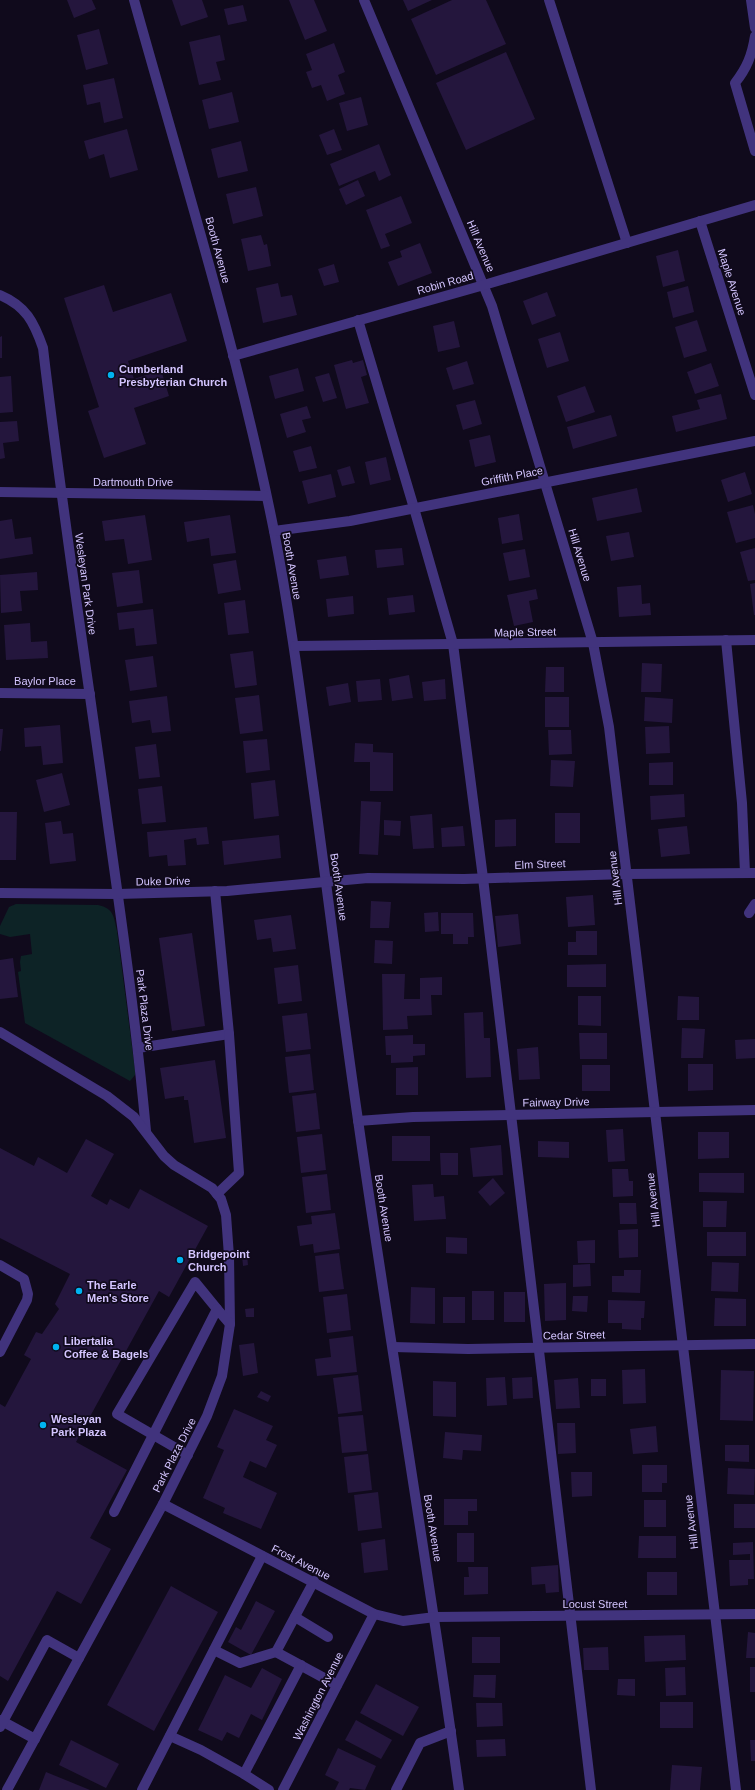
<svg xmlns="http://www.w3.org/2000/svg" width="755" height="1790" font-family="Arial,sans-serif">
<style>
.green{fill:#0d2326}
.building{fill:#24163d}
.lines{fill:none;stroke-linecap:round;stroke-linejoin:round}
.minor{stroke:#41337d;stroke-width:10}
.poi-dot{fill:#00b3f0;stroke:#100a1c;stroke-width:1.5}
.labels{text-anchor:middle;stroke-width:3.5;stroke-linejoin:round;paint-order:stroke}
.street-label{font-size:11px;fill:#d4c5ff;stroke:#100a1c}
.poi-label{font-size:11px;font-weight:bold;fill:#d4c5ff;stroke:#100a1c;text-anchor:start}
</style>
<rect width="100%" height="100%" fill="#100a1c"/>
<!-- green -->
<path class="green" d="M16,904L98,905C114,908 114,918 117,931L135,1070V1075L130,1081L25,1023L18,972L21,971L20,962L21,956L32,954L30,934L10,937L0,934V926L9,907Z"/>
<!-- building -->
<g class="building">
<path d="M67,0H92L96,9L74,18Z"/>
<path d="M172,0H202L208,17L181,26Z"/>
<path d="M289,0H314L327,31L305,40Z"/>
<path d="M403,0H432L408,11Z"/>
<path d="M452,0H486L506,44L436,75L411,19Z"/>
<path d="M243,5L247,21L228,25L224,9Z"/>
<path d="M99,29L108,64L86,70L77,35Z"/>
<path d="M220,35L225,60L216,62L221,80L199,85L189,42Z"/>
<path d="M334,43L345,72L338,75L345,94L327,101L321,85L312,88L306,72L312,70L306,54Z"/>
<path d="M506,52L535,119L466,150L436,83Z"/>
<path d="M114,78L123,118L104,123L100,102L87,105L83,85Z"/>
<path d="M232,92L239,122L209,129L202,100Z"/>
<path d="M361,97L368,125L347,131L339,103Z"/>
<path d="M127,129L138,170L110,178L104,154L89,159L84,141Z"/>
<path d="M334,129L342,150L327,155L319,135Z"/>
<path d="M241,141L248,171L218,178L211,149Z"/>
<path d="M379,144L391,175L379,181L375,171L339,186L330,164Z"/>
<path d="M358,180L365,196L346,205L339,189Z"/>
<path d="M256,187L263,216L233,224L226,194Z"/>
<path d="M401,196L412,223L385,234L390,246L381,249L366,210Z"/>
<path d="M261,235L264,245L267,244L271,266L248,271L241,239Z"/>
<path d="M420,243L432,273L398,286L388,262L402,257L400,251Z"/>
<path d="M678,250L685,281L663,287L656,256Z"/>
<path d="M334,264L339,282L324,286L318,269Z"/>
<path d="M278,283L281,297L292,295L297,315L263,323L256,288Z"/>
<path d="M104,285L113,312L171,293L187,341L128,361L134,379L161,370L169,396L134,408L146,444L104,458L88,411L99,407L64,298Z"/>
<path d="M688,286L694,312L673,318L667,292Z"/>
<path d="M547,292L556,316L532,325L523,301Z"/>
<path d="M697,320L707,351L684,358L675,327Z"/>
<path d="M454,321L460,347L438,352L433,326Z"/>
<path d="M560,332L569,361L547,368L538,339Z"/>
<path d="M2,336V358H0V337Z"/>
<path d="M352,360L353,363L363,360L367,375L361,377L369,403L346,409L334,365Z"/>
<path d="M467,361L474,384L453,390L446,368Z"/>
<path d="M711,363L719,386L695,394L687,372Z"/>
<path d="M298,368L304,391L275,399L269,376Z"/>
<path d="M329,373L337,398L323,402L315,377Z"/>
<path d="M11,376L13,412L0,413V377Z"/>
<path d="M585,386L595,412L566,422L557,396Z"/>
<path d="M721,394L727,419L676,432L672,416L700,409L697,400Z"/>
<path d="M475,400L482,424L463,430L456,405Z"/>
<path d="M307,406L311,418L302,420L306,432L287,438L280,414Z"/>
<path d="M611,415L617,436L573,449L567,427Z"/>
<path d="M17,421L19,441L3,443L5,458L0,459V422Z"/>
<path d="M490,435L496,462L475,467L469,440Z"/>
<path d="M311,446L317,468L299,472L293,451Z"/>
<path d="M386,457L391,480L370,485L365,462Z"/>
<path d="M350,466L355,483L342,486L337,470Z"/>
<path d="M745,472L752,494L728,502L721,480Z"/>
<path d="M331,474L336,497L308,504L302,481Z"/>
<path d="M637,488L642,512L597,521L592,498Z"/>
<path d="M753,505L755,514V538L736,543L727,512Z"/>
<path d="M519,514L523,540L502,544L498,518Z"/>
<path d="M145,515L152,560L128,564L124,539L105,541L102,521Z"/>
<path d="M230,515L236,553L211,556L209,538L187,542L184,522Z"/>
<path d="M12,519L15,539L31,537L33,554L0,559V521Z"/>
<path d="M629,532L634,557L611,561L606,536Z"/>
<path d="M402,548L404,565L377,568L375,550Z"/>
<path d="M755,548V580L748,581L740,552Z"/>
<path d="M525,549L530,577L509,581L503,553Z"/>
<path d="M346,556L349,575L320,579L317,560Z"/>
<path d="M236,560L241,590L218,594L213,564Z"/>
<path d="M139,570L143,603L117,607L112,573Z"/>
<path d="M37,572L38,590L20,591L22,611L1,613L0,575Z"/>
<path d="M755,583V615H754L750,584Z"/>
<path d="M641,585L642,604L650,603L651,615L619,617L617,587Z"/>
<path d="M536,589L538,599L529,601L533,622L514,626L507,595Z"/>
<path d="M413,595L415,612L389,615L387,598Z"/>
<path d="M353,596L354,614L328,617L326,599Z"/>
<path d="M245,600L249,633L228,635L224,603Z"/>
<path d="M153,609L157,644L136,646L134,628L119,630L117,613Z"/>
<path d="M30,623L31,642L47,641L48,658L6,660L4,625Z"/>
<path d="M253,651L257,685L235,688L230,654Z"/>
<path d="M153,656L157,687L130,691L125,660Z"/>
<path d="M642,663L662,664L661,692H641Z"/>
<path d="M546,667H564V692H545Z"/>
<path d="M409,675L413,698L392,701L389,679Z"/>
<path d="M380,679L382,700L358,702L356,681Z"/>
<path d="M445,679L446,699L424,701L422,682Z"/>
<path d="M348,683L351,702L329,706L326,687Z"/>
<path d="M259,695L263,731L240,734L235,698Z"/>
<path d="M167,696L171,731L152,733L150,720L132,723L129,701Z"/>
<rect x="545" y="697" width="24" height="30"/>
<path d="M645,697L673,699L672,723L644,721Z"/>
<path d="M60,725L63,763L43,765L41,746L25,747L24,728Z"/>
<path d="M669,726L670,753L646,754L645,727Z"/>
<path d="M0,729H3L1,751H0Z"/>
<path d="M548,730H571L572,754L549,755Z"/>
<path d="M267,739L270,770L246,773L243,741Z"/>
<path d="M355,743L373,744V752L393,753V791H370V762H354Z"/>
<path d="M156,744L160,777L139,779L135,747Z"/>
<path d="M551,760L575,761L573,787L550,786Z"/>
<path d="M673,762V785H649V763Z"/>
<path d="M62,773L70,805L44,812L36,780Z"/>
<path d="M275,780L279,816L254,819L251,783Z"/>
<path d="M162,786L166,822L142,824L138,789Z"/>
<path d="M684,794L685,817L651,820L650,796Z"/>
<path d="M361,801L381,802L378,855L359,854Z"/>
<path d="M0,812H17L16,860H0Z"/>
<rect x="555" y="813" width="25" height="30"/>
<path d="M432,814L434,848L413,849L410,816Z"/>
<path d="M516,819V846L495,847V820Z"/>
<path d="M384,820L401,821L400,836L384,835Z"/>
<path d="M61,821L63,834L73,833L76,861L50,864L45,823Z"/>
<path d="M463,826L465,846L442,847L441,828Z"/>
<path d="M687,826L690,854L661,857L658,829Z"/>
<path d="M207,827L209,844L197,845L196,838L184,840L186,865L168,866L167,855L149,857L147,832Z"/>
<path d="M279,835L281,858L224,865L222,841Z"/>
<path d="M593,895L595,925L568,927L566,897Z"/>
<path d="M371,901L391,902L389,928H370Z"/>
<path d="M438,912L439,931L425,932L424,913Z"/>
<path d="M441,913H473L474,937H468V944H453V934H441Z"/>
<path d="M518,914L521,944L498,947L495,916Z"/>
<path d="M291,915L296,949L273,952L271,938L257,940L254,920Z"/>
<path d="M576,931H597V955H568V942H576Z"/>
<path d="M192,933L205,1026L172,1031L159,938Z"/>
<path d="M375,940L393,941L392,964L374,963Z"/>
<path d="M13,958L18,997L0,999V960Z"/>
<path d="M606,964V987H567V965Z"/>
<path d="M298,965L302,1001L278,1004L274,968Z"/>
<path d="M382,974H405L404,999H420V978L442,977V995H431L432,1015L407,1016L408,1029L383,1030Z"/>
<path d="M578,996H601V1026L578,1025Z"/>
<path d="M678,996L699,997V1020H677Z"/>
<path d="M483,1012L484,1038H490L491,1077L466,1078L464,1013Z"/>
<path d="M307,1013L311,1049L286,1052L282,1016Z"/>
<path d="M682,1028L705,1029L703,1058H681Z"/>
<path d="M579,1033H607V1059H580Z"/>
<path d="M413,1035V1044H425V1055L413,1056V1062L391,1063V1055H386L385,1036Z"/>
<path d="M755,1039V1058L736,1059L735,1040Z"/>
<path d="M538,1047L540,1079L519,1080L517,1049Z"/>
<path d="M310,1054L314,1090L289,1093L285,1057Z"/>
<path d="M215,1060L226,1138L194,1143L188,1100H184V1096L165,1099L160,1068Z"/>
<path d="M688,1064H713V1090L688,1091Z"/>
<rect x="582" y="1065" width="28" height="26"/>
<path d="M418,1067V1095H396V1068Z"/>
<path d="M316,1093L320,1129L296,1132L292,1096Z"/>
<path d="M623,1129L625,1161L608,1162L606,1130Z"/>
<path d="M698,1132H729V1158L698,1159Z"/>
<path d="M322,1134L326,1170L301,1173L297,1137Z"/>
<rect x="392" y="1136" width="38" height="25"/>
<path d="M86,1139L114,1154L91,1196L107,1205L110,1199L129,1209L140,1189L208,1226L169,1297L159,1291L76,1442L127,1470L90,1538L111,1549L81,1604L57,1591L8,1681L0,1676V1404L5,1407L31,1359L24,1355L36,1332L42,1334L59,1309L55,1304L70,1274L0,1238V1148L34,1166L38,1157L67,1173Z"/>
<path d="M538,1141L569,1142V1158L538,1157Z"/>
<path d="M501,1145L503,1175L473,1177L470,1148Z"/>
<path d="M440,1153H458V1175H441Z"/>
<path d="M612,1169H628L629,1181H633V1196L613,1197Z"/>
<path d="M699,1173H744V1193L699,1192Z"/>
<path d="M327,1174L331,1210L306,1213L302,1177Z"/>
<path d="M493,1178L505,1193L490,1206L478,1192Z"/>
<path d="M433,1184L434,1197L444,1196L446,1219L414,1221L412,1185Z"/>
<path d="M703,1201H727L726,1227H703Z"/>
<path d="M619,1203H636L637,1224H620Z"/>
<path d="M335,1213L340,1249L314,1253L313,1244L300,1246L297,1226L312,1224L311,1216Z"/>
<path d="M638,1229V1257L619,1258L618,1230Z"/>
<rect x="707" y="1232" width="39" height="24"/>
<path d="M446,1237L467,1238V1254L446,1253Z"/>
<path d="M595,1240V1263H578L577,1241Z"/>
<path d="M339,1253L344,1289L319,1292L315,1256Z"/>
<path d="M242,1255H247L248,1265L243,1266Z"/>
<path d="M712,1262L739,1263L738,1292L711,1291Z"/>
<path d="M590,1264L591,1286L573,1287V1265Z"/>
<path d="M624,1270H641L640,1293L612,1292V1276H624Z"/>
<path d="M566,1283V1320L545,1321L544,1284Z"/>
<path d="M411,1287L435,1288V1324L410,1323Z"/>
<rect x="472" y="1291" width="22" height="29"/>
<rect x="504" y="1292" width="21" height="30"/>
<path d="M347,1294L351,1330L327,1333L323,1297Z"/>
<path d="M573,1296H588L587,1312L572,1311Z"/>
<rect x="443" y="1297" width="22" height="26"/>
<path d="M715,1298L746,1299V1326H714Z"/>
<path d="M608,1300L645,1301L644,1318H641V1330L622,1329V1323H608Z"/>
<path d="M254,1308V1317H246L245,1309Z"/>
<path d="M353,1336L357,1372L317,1376L315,1359L331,1357L329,1339Z"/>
<path d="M254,1343L258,1373L243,1376L239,1345Z"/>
<path d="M645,1369L646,1403L623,1404L622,1370Z"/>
<path d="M721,1370L754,1371L753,1421L720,1420Z"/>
<path d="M358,1375L362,1411L338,1414L333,1378Z"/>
<path d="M505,1377L507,1405L487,1406L486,1378Z"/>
<path d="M532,1377L533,1398L513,1399L512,1378Z"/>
<path d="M578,1378L580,1408L556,1409L554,1380Z"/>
<rect x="591" y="1379" width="15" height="17"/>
<path d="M433,1381L456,1382V1417L433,1416Z"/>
<path d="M261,1391L271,1396L268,1402L257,1397Z"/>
<path d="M234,1409L273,1426L266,1440L277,1445L266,1468L250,1461L243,1477L277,1493L261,1529L223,1513L225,1508L203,1498L224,1450L217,1447Z"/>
<path d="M363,1415L367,1451L342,1453L338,1417Z"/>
<path d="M557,1423H575L576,1453L558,1454Z"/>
<path d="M656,1426L658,1452L633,1454L630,1429Z"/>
<path d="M445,1432L482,1435L481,1451L463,1450L462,1460L443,1458Z"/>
<path d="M725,1445H749V1462L725,1461Z"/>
<path d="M368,1454L372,1490L348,1493L344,1457Z"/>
<path d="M642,1465H667V1483H662V1492H642Z"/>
<path d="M728,1468L755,1469L754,1495L727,1494Z"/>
<path d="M571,1472H592V1496L572,1497Z"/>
<path d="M378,1492L382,1528L358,1531L354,1495Z"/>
<path d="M444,1499H477V1511H468V1525H444Z"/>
<rect x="644" y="1500" width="22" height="27"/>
<rect x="734" y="1504" width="21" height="24"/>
<rect x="457" y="1533" width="17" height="29"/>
<path d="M639,1536H676V1558H638Z"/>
<path d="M385,1539L388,1570L364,1573L361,1543Z"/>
<path d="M753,1542L754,1579H748V1585L730,1586L729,1560H750V1554L733,1555V1543Z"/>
<path d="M558,1565L559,1592L546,1593L545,1584L532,1585L531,1567Z"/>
<path d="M468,1567H488V1594L464,1595V1577H469Z"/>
<rect x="647" y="1572" width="30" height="23"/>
<path d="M171,1586L218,1612L154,1731L107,1705Z"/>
<path d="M256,1601L275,1611L251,1655L228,1642L236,1627L241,1630Z"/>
<path d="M748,1632L755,1633V1658H746Z"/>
<path d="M685,1635L686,1660L645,1662L644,1636Z"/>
<rect x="472" y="1637" width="28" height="26"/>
<path d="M608,1647L609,1670H584L583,1648Z"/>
<path d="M685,1667L686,1695L666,1696L665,1668Z"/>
<rect x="750" y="1667" width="5" height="25"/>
<path d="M262,1668L282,1679L262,1720L251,1714L239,1738L227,1732L222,1741L198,1730L225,1675L251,1688Z"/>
<path d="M474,1675H496L495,1698L473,1697Z"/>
<path d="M618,1679H635V1696L617,1695Z"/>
<path d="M376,1684L419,1707L403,1736L360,1713Z"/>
<rect x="660" y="1702" width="33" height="26"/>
<path d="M476,1703H502L503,1726L477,1727Z"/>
<path d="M356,1720L392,1740L381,1759L345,1740Z"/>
<path d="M505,1739L506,1756L477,1757L476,1740Z"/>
<path d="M71,1740L119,1764L106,1788L59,1765Z"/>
<path d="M750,1740H755V1761H751Z"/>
<path d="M338,1748L376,1766L365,1790L350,1788L349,1790H335L339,1782L325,1775Z"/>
<path d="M672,1765L702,1767L700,1790H670Z"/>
<path d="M46,1772L90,1790H39Z"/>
</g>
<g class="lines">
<!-- minor -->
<g class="minor">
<path d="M134,0C183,176 238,351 274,531C291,618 302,706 314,793C329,902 342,1011 358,1120C390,1344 428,1566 459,1790"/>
<path d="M364,0L492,306L593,643L609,727L736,1790"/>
<path d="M549,0L627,243"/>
<path d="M751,0L755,28"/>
<path d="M755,36C752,55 747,68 735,83L755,151"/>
<path d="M700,221L755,395"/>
<path d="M0,295C26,306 34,322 43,348C62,510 87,671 109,832C123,931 137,1031 146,1131"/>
<path d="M358,320L414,508L453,644L483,878L591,1790"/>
<path d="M233,356L484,285L755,205"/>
<path d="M0,492L266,496"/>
<path d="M274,531L350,521L755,441"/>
<path d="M726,640L742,803L745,873"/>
<path d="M295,646L755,640"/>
<path d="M0,693L90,694"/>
<path d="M0,893L118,894L227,891L368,878L464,879L626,874L755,873"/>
<path d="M749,913L755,904"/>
<path d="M0,1032L107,1096L134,1117L164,1156L174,1165L212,1188L221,1199L226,1215L229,1256L230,1324L222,1376L207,1416L163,1504L7,1790"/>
<path d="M138,1048L229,1034L215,891"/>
<path d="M358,1121L413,1117L755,1110"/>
<path d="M217,1194L239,1173L229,1034"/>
<path d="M0,1265L24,1279L28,1294L27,1300L0,1352"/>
<path d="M393,1347L468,1349L755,1344"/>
<path d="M188,1455L117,1414L195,1282L217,1309"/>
<path d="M163,1504L374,1614L403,1621L435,1617L755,1614"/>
<path d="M114,1512L217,1309L230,1324"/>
<path d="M314,1581L276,1652L337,1685"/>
<path d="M295,1617L328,1637"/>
<path d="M214,1650L240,1663L276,1652"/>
<path d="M0,1720L35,1739"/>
<path d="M0,1727L47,1640L79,1658"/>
<path d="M170,1736L201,1750L244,1774"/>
<path d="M142,1790L262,1556"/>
<path d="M269,1790L244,1774L301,1665"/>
<path d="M283,1790L374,1614"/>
<path d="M396,1790L420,1743L451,1731"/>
</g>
</g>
<!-- markers -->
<g class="poi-dot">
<circle cx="111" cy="375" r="4"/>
<circle cx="180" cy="1260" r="4"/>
<circle cx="79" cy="1291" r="4"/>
<circle cx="56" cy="1347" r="4"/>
<circle cx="43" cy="1425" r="4"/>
</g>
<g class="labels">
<!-- street labels -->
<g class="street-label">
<text transform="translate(481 246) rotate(67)" y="4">Hill Avenue</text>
<text transform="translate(218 250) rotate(75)" y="4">Booth Avenue</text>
<text transform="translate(732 282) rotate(72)" y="4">Maple Avenue</text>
<text transform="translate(445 283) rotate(-16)" y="4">Robin Road</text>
<text transform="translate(512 476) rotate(-11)" y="4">Griffith Place</text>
<text x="133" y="486">Dartmouth Drive</text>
<text transform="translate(580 555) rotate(73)" y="4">Hill Avenue</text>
<text transform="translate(292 566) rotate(80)" y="4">Booth Avenue</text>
<text transform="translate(86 584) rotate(82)" y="4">Wesleyan Park Drive</text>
<text transform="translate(525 632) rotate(-1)" y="4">Maple Street</text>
<text x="45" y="685">Baylor Place</text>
<text transform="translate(540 864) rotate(-2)" y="4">Elm Street</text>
<text transform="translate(615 878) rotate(-97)" y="4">Hill Avenue</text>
<text transform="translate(163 881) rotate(-1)" y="4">Duke Drive</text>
<text transform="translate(339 887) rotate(82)" y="4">Booth Avenue</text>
<text transform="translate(145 1010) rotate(83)" y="4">Park Plaza Drive</text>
<text transform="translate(556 1102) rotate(-1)" y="4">Fairway Drive</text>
<text transform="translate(653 1200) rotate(-97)" y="4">Hill Avenue</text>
<text transform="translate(384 1208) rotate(81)" y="4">Booth Avenue</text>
<text transform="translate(574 1335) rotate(-1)" y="4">Cedar Street</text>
<text transform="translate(174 1455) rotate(-63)" y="4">Park Plaza Drive</text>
<text transform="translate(691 1522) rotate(-97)" y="4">Hill Avenue</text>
<text transform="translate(433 1528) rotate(81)" y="4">Booth Avenue</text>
<text transform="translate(301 1562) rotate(27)" y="4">Frost Avenue</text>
<text x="595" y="1608">Locust Street</text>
<text transform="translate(318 1696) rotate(-63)" y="4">Washington Avenue</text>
</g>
<!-- poi labels -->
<g class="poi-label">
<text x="119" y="373">Cumberland<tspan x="119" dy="13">Presbyterian Church</tspan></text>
<text x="188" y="1258">Bridgepoint<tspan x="188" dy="13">Church</tspan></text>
<text x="87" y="1289">The Earle<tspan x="87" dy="13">Men's Store</tspan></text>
<text x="64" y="1345">Libertalia<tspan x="64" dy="13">Coffee &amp; Bagels</tspan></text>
<text x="51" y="1423">Wesleyan<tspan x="51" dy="13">Park Plaza</tspan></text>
</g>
</g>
</svg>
